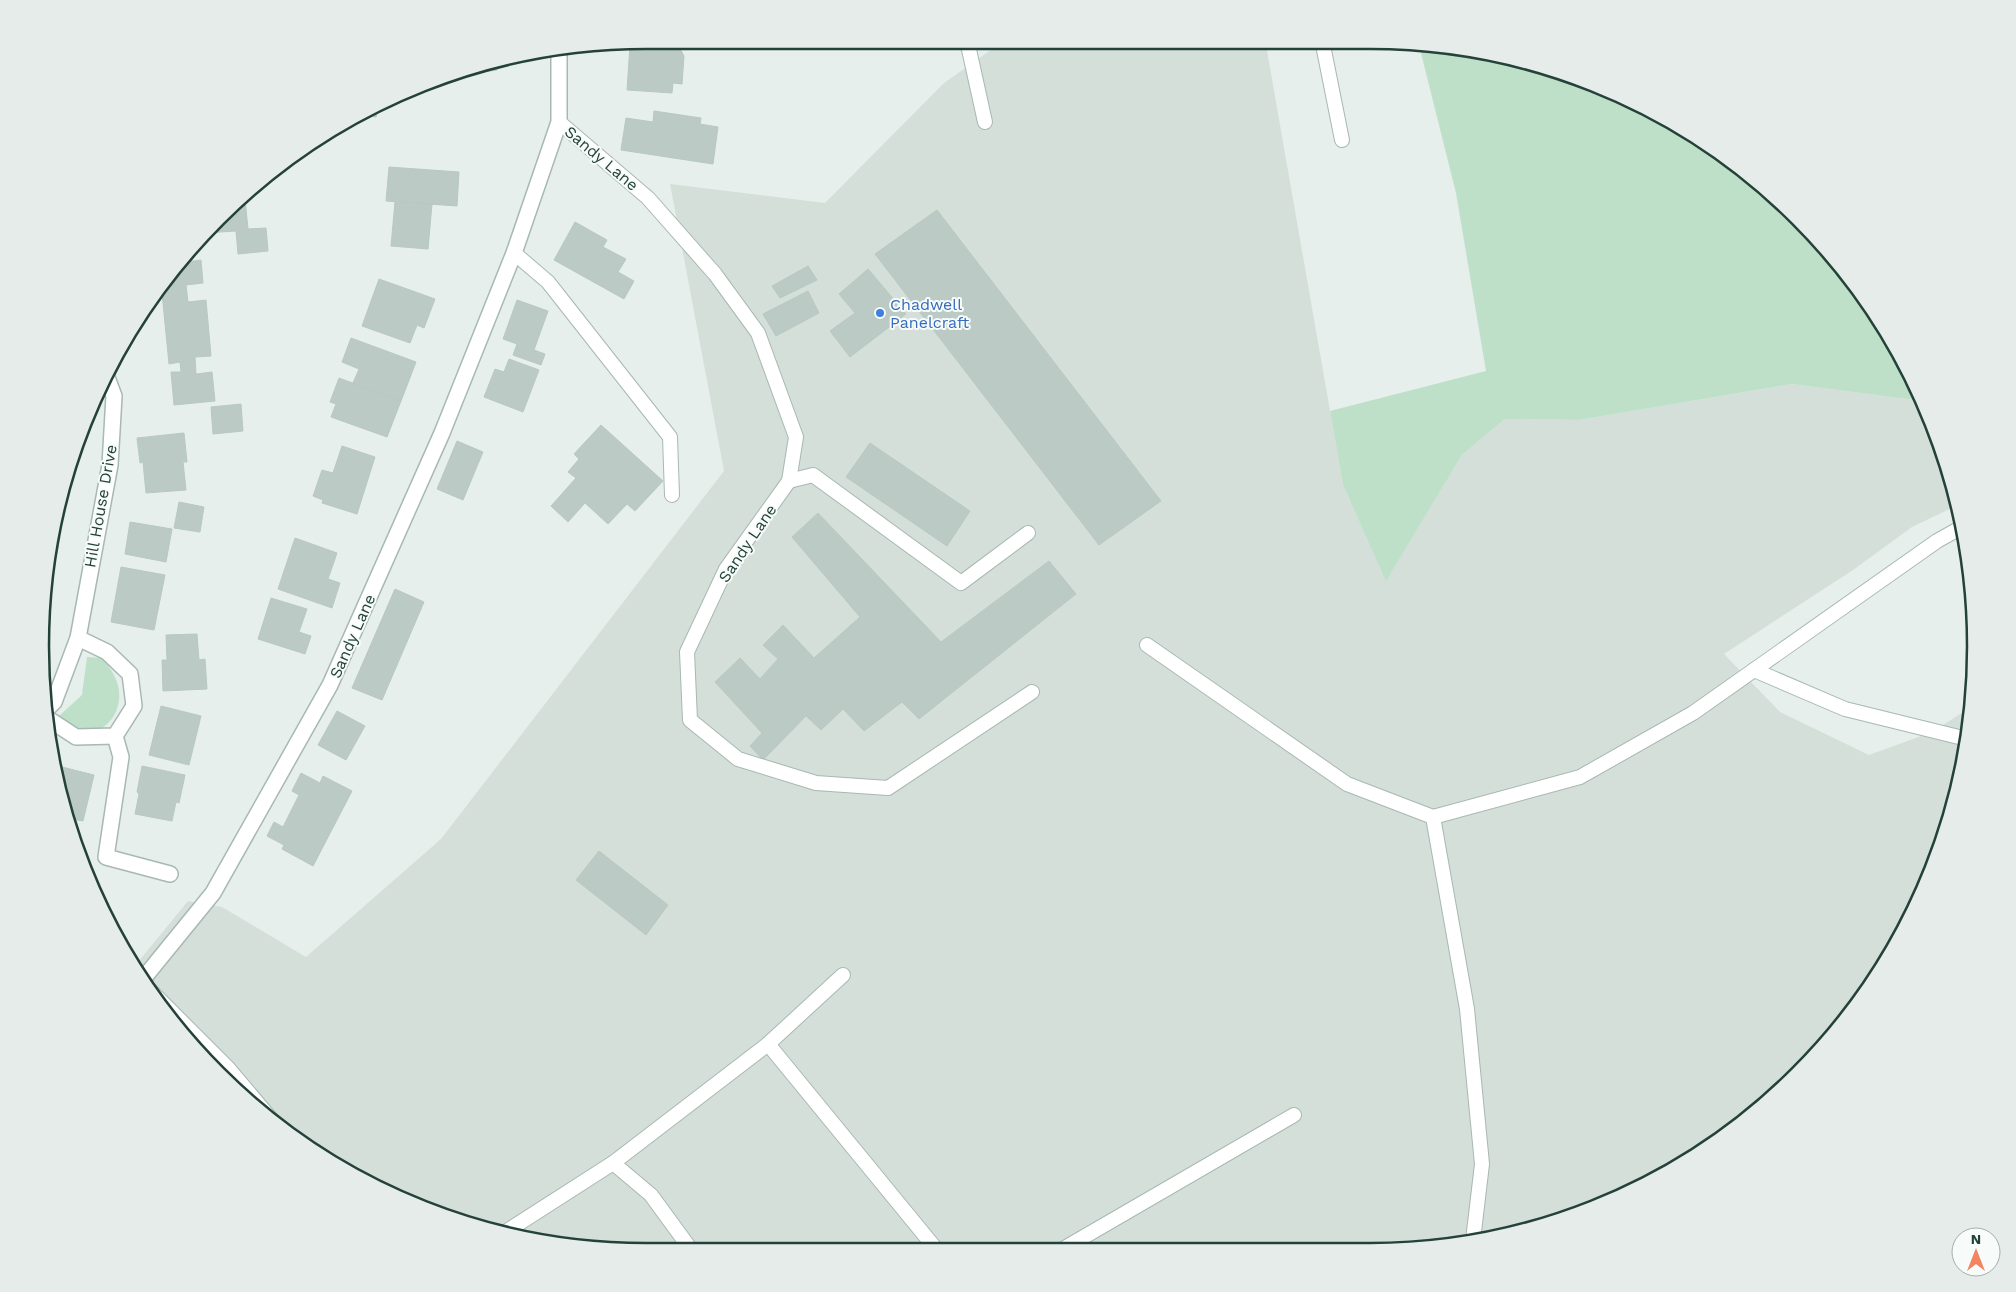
<svg xmlns="http://www.w3.org/2000/svg" width="2016" height="1292" font-family="'Work Sans',sans-serif">
<style>
.built{fill:#d4dfda}
.green{fill:#bfe0c8}
.building{fill:#bbcac4;stroke:#b8c9c2}
.lines{fill:none;stroke-linecap:round;stroke-linejoin:round}
.service-casing{stroke:#a8b8b2;stroke-width:16}
.minor-casing{stroke:#a8b8b2;stroke-width:18}
.service{stroke:#fff;stroke-width:14}
.minor{stroke:#fff;stroke-width:15}
.shop-dot{fill:#3f7fe0;stroke:#f7fbf9;stroke-width:2}
.labels{text-anchor:middle;stroke-width:4;stroke-linejoin:round;paint-order:stroke}
.street-label{font-size:16px;fill:#24423a;stroke:#f7fbf9}
.shop-label{font-size:16px;fill:#366cbe;stroke:#f7fbf9;text-anchor:start}
.rim{fill:none;stroke:#24423a;stroke-width:2.5}
</style>
<rect width="100%" height="100%" fill="#e6efeb"/>
<!-- built -->
<path class="built" d="M998,45H1266L1343,485L1386,580L1462,455L1505,419L1579,420L1792,384L1922,401L1955,489L1958,505L1912,527L1853,570L1724,654L1780,712L1869,755L1932,732L1971,707V725L1944,841L1895,949L1826,1045L1739,1127L1638,1189L1527,1231L1409,1251L567,1247L414,1206L343,1171L247,1102L190,1045L134,967L188,901L222,907L306,957L441,839L724,471L670,184L825,203L944,83Z"/>
<!-- green -->
<g class="green">
<path d="M1419,45H1449L1565,72L1638,102L1769,190L1851,277L1913,378L1922,401L1792,384L1579,420L1505,419L1462,455L1386,581L1343,485L1330,411L1486,371L1456,193Z"/>
<path d="M87,657L102,658C109,666 115,675 118,685C123,705 113,727 93,731C89,731 85,733 81,732C72,729 66,723 59,716L82,695Z"/>
</g>
<!-- building -->
<g class="building">
<path d="M630,45H678L684,56L682,84L673,83L672,93L627,90Z"/>
<path d="M496,62L497,70L483,72V65Z"/>
<path d="M378,108L376,117L364,115Z"/>
<path d="M654,111L701,118L700,124L718,127L713,164L621,150L626,118L653,122Z"/>
<path d="M389,167L459,172L457,206L386,201Z"/>
<path d="M240,199H245L248,229L266,228L268,251L238,254L236,231L205,233L218,217Z"/>
<path d="M395,202L432,204L428,249L391,246Z"/>
<path d="M937,210L1161,501L1099,545L875,254Z"/>
<path d="M575,222L607,240L603,247L626,259L618,272L634,281L624,299L554,260Z"/>
<path d="M201,260L203,283L186,285L188,302L206,300L211,356L195,357L196,374L212,372L215,401L174,405L171,372H181L180,362L169,364L161,283L178,263Z"/>
<path d="M808,266L817,280L780,298L772,286Z"/>
<path d="M868,269L906,314L850,357L830,331L855,313L839,294Z"/>
<path d="M379,279L435,299L424,328L417,325L410,343L362,326Z"/>
<path d="M808,291L819,313L776,336L763,314Z"/>
<path d="M517,300L548,311L534,350L545,354L541,365L513,355L517,344L503,339Z"/>
<path d="M351,338L416,362L401,401L353,383L359,369L342,362Z"/>
<path d="M509,359L539,370L523,412L484,397L495,369L504,372Z"/>
<path d="M339,378L401,401L387,437L331,417L336,404L330,402Z"/>
<path d="M241,404L243,431L213,434L211,407Z"/>
<path d="M601,425L663,481L635,511L627,504L608,524L585,503L568,522L551,506L576,478L568,472L579,459L574,454Z"/>
<path d="M184,433L187,462H183L186,490L146,493L143,462L140,463L137,438Z"/>
<path d="M457,441L483,452L463,500L437,489Z"/>
<path d="M870,443L970,511L947,546L846,477Z"/>
<path d="M342,446L375,457L357,514L322,503L323,500L313,496L322,470L333,473Z"/>
<path d="M179,502L204,507L200,532L174,528Z"/>
<path d="M62,504L58,532L56,531Z"/>
<path d="M818,513L941,642L1049,561L1076,594L919,719L902,702L864,731L843,709L821,730L806,716L763,760L750,746L762,733L715,682L740,658L760,679L778,659L763,645L783,625L814,658L860,617L792,537Z"/>
<path d="M130,522L172,529L166,562L125,554Z"/>
<path d="M55,536L60,537L46,609L41,608V607Z"/>
<path d="M295,538L337,553L328,579L340,583L332,608L278,589Z"/>
<path d="M121,567L165,575L154,630L111,622Z"/>
<path d="M395,589L424,602L382,700L352,688Z"/>
<path d="M271,598L307,609L299,632L311,636L305,654L258,639Z"/>
<path d="M197,634L199,660L205,659L207,689L163,691L162,660H167L166,635Z"/>
<path d="M161,706L201,716L189,765L149,755Z"/>
<path d="M337,711L365,726L346,760L318,745Z"/>
<path d="M54,765L94,775L83,821L67,818L61,803Z"/>
<path d="M142,766L185,775L179,803L176,802L172,821L135,814L139,794L137,792Z"/>
<path d="M301,773L320,783L323,776L352,791L313,866L282,849L284,845L267,836L274,822L283,827L299,795L292,791Z"/>
<path d="M599,851L668,905L646,935L576,880Z"/>
</g>
<g class="lines">
<defs>
<g id="service">
<path d="M968,45L985,122"/>
<path d="M1323,45L1342,140"/>
<path d="M559,122L648,198L715,274L758,333L796,437L789,481L726,569L687,652L690,720L738,759L816,783L888,788L1032,692"/>
<path d="M514,253L548,282L670,437L672,495"/>
<path d="M789,481L813,475L961,583L1028,533"/>
<path d="M1147,645L1347,784L1433,817"/>
<path d="M1754,670L1845,709L1967,739"/>
<path d="M151,991L228,1068L272,1120"/>
<path d="M768,1044L843,975"/>
<path d="M613,1163L651,1195L689,1247"/>
<path d="M507,1231L613,1163L768,1044L936,1249"/>
<path d="M1473,1240L1482,1164L1467,1009L1433,817L1580,777L1693,713L1937,541L1962,527"/>
<path d="M1063,1249L1294,1115"/>
</g>
<g id="minor">
<path d="M45,711L54,702L78,638L110,465L114,396L106,375"/>
<path d="M47,718L76,737L115,736L134,706L130,674L107,652L78,638"/>
<path d="M115,736L121,757L106,857L170,874"/>
<path d="M143,979L213,893L330,685L442,433L514,253L559,122V47"/>
</g>
</defs>
<!-- service casing -->
<use href="#service" class="service-casing"/>
<!-- minor casing -->
<use href="#minor" class="minor-casing"/>
<!-- service -->
<use href="#service" class="service"/>
<!-- minor -->
<use href="#minor" class="minor"/>
</g>
<!-- markers -->
<circle class="shop-dot" cx="880" cy="313" r="5"/>
<g class="labels">
<!-- street labels -->
<g class="street-label">
<text transform="translate(602 158) rotate(40)" y="6">Sandy Lane</text>
<text transform="translate(100 506) rotate(-80)" y="6">Hill House Drive</text>
<text transform="translate(747 543) rotate(-56)" y="6">Sandy Lane</text>
<text transform="translate(352 636) rotate(-66)" y="6">Sandy Lane</text>
</g>
<!-- shop labels -->
<g class="shop-label">
<text x="890" y="310">Chadwell<tspan x="890" dy="18">Panelcraft</tspan></text>
</g>
</g>
<!-- crop -->
<path d="M0 0H2016V1292H0ZM646 49H1370A597 597 0 0 1 1967 646V646A597 597 0 0 1 1370 1243H646A597 597 0 0 1 49 646V646A597 597 0 0 1 646 49Z" fill="#e6ecea" fill-rule="evenodd"/>
<path class="rim" d="M646 49H1370A597 597 0 0 1 1967 646V646A597 597 0 0 1 1370 1243H646A597 597 0 0 1 49 646V646A597 597 0 0 1 646 49Z"/>
<!-- north arrow -->
<g transform="translate(1976 1252)"><circle r="24" fill="#f7fbf9" stroke="#a3b1ad"/>
<path d="M0-4L9 19L0 12L-9 19Z" fill="#f4845f"/>
<text y="-8" font-size="14" font-weight="bold" text-anchor="middle" fill="#24423a">N</text>
</g>
</svg>
